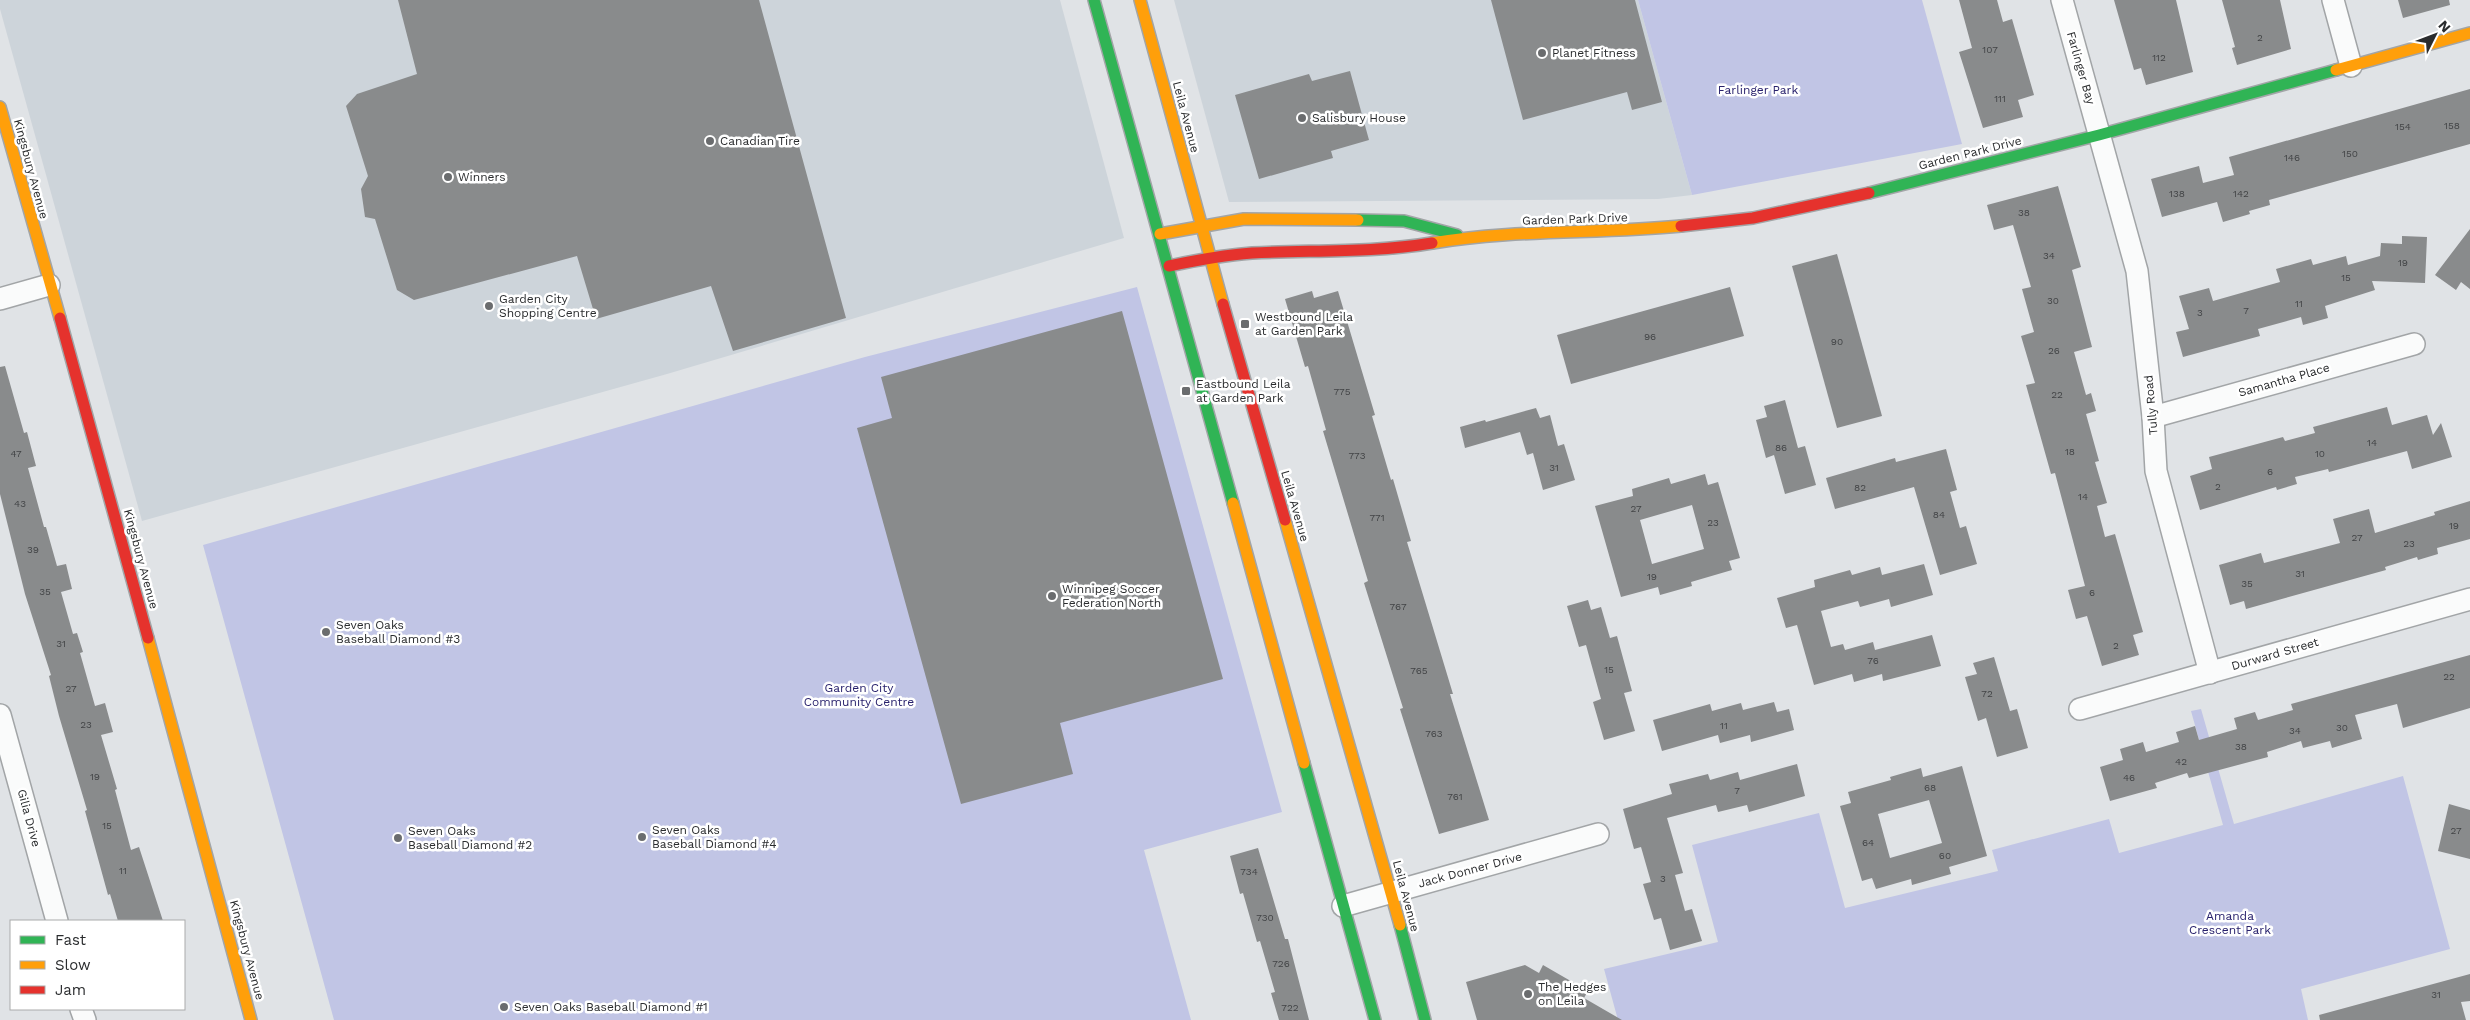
<svg xmlns="http://www.w3.org/2000/svg" width="2470" height="1020" font-family="'Work Sans',sans-serif">
<style>
.built{fill:#cdd4da}
.green{fill:#c1c5e5}
.building{fill:#898b8c;fill-rule:evenodd}
.lines{fill:none;stroke-linecap:round;stroke-linejoin:round}
.street-casing{stroke:#a2a5a7;stroke-width:24}
.fast-casing{stroke:#a2a5a7;stroke-width:14}
.slow-casing{stroke:#a2a5a7;stroke-width:14}
.jam-casing{stroke:#a2a5a7;stroke-width:14}
.street{stroke:#fafbfb;stroke-width:21}
.fast{stroke:#30b455;stroke-width:11}
.slow{stroke:#ff9f0a;stroke-width:11}
.jam{stroke:#e5322d;stroke-width:11}
.poi-dot{fill:#6a6c6e;stroke:#fff;stroke-width:2}
.labels{text-anchor:middle;stroke-width:5;stroke-linejoin:round;paint-order:stroke}
.number-label{font-size:10px;fill:#424446}
.poi-label{font-size:12px;fill:#2a2c2e;stroke:#fff;text-anchor:start}
.street-label{font-size:12px;fill:#2a2c2e;stroke:#fff}
.park-label{font-size:12px;fill:#28216c;stroke:#fff}
</style>
<rect width="100%" height="100%" fill="#e0e3e6"/>
<!-- built -->
<g class="built">
<path d="M0,0H1060L1124,238L667,374L142,521L0,9Z"/>
<path d="M1174,0H1638L1692,195L1658,199L1229,202Z"/>
</g>
<!-- green -->
<g class="green">
<path d="M1638,0H1922L1962,144L1692,195Z"/>
<path d="M1137,287L1282,812L1144,850L1191,1020H334L203,545L865,357Z"/>
<path d="M2201,709L2234,824L2403,776L2450,949L2301,989L2308,1020H1618L1604,969L1718,942L1692,845L1819,813L1845,908L1998,871L1992,850L2109,819L2119,853L2223,825L2191,711Z"/>
</g>
<!-- building -->
<g class="building">
<path d="M398,0H759L846,318L733,351L711,286L596,319L577,256L414,300L397,290L375,219L365,217L361,189L368,176L346,106L357,94L417,74Z"/>
<path d="M1491,0H1635L1662,102L1632,110L1627,92L1523,120Z"/>
<path d="M1959,0H1997L2003,22L2012,19L2034,95L2018,100L2023,117L1983,128L1959,52L1972,48Z"/>
<path d="M2114,0H2176L2193,72L2146,85L2141,68L2134,70Z"/>
<path d="M2222,0H2280L2291,49L2237,65L2232,48L2235,47Z"/>
<path d="M2398,0H2449L2450,5L2403,18Z"/>
<path d="M1350,71L1369,140L1331,151L1333,158L1259,179L1235,95L1309,74L1312,81Z"/>
<path d="M2470,89V144L2269,200L2270,205L2249,211L2250,214L2223,222L2217,202L2162,217L2151,179L2199,166L2203,183L2234,175L2229,157Z"/>
<path d="M2058,186L2081,267L2072,270L2092,347L2074,352L2086,395L2091,393L2096,411L2086,414L2099,461L2095,462L2107,503L2097,506L2105,537L2115,534L2143,632L2133,635L2139,655L2102,666L2087,616L2076,619L2068,590L2085,586L2055,473L2051,474L2026,385L2035,383L2021,336L2034,332L2022,289L2031,287L2013,225L1994,230L1987,205Z"/>
<path d="M2470,229V289L2461,282L2456,290L2435,275Z"/>
<path d="M2402,236L2427,237L2425,283L2372,281L2375,290L2325,306L2328,318L2303,325L2301,317L2258,329L2260,336L2183,357L2176,332L2189,329L2179,296L2209,288L2213,301L2280,282L2276,269L2311,259L2313,265L2346,256L2348,265L2380,256L2381,243L2402,244Z"/>
<path d="M1837,254L1882,416L1837,428L1792,266Z"/>
<path d="M1730,287L1744,336L1571,384L1557,335Z"/>
<path d="M1312,291L1314,298L1338,291L1375,415L1372,416L1391,480L1393,479L1411,541L1407,542L1453,694H1450L1489,820L1439,834L1400,709L1403,708L1364,583L1368,581L1323,431L1326,430L1308,366L1305,367L1285,299Z"/>
<path d="M1122,311L1223,679L1060,723L1073,774L961,804L857,428L892,418L881,377Z"/>
<path d="M5,366L24,433L27,432L36,466L28,468L44,527H46L57,566L66,564L72,589L61,592L73,634L77,633L83,652L80,653L95,706L105,703L113,732L101,735L117,789L115,790L131,850L139,847L163,921H118L110,894L108,895L85,811L87,810L59,716L49,676L51,675L25,594L0,494V367Z"/>
<path d="M1785,400L1798,448L1805,446L1816,485L1785,494L1774,455L1766,458L1756,420L1767,417L1764,406Z"/>
<path d="M2387,407L2392,425L2427,415L2433,435L2441,423L2452,457L2412,469L2407,451L2329,472L2328,469L2295,477L2297,484L2277,490L2276,487L2200,510L2190,476L2212,469L2209,457L2283,437L2285,441L2315,433L2313,427Z"/>
<path d="M1536,408L1540,418L1550,415L1558,446L1564,444L1575,480L1543,490L1533,453L1527,455L1520,432L1465,448L1460,427L1485,420L1486,422Z"/>
<path d="M1946,449L1957,490L1950,492L1960,528L1966,526L1977,564L1940,575L1914,487L1835,509L1826,478L1895,458L1896,462Z"/>
<path d="M1705,474L1708,485L1718,482L1740,558L1729,561L1732,570L1691,582L1692,586L1660,595L1658,587L1621,597L1595,506L1633,496L1632,489L1669,478L1671,484ZM1692,505L1704,549L1652,564L1640,520Z"/>
<path d="M2470,501V539L2437,548L2438,554L2418,560L2417,557L2385,567L2386,570L2246,609L2244,601L2230,605L2219,565L2261,553L2264,563L2340,543L2333,519L2369,509L2375,533L2435,515L2434,512Z"/>
<path d="M1924,564L1933,595L1891,607L1889,599L1860,607L1858,601L1821,611L1831,647L1843,644L1845,650L1873,642L1875,650L1932,635L1941,666L1883,681L1882,674L1854,682L1852,674L1814,685L1797,625L1786,628L1777,598L1815,587L1814,580L1850,570L1852,575L1880,567L1882,575Z"/>
<path d="M1588,600L1591,610L1601,607L1610,638L1617,636L1632,691L1624,693L1635,731L1604,740L1593,702L1601,699L1586,645L1579,647L1567,606Z"/>
<path d="M2470,655V708L2403,728L2397,704L2355,715L2362,739L2332,748L2330,741L2303,748L2301,741L2267,752L2268,757L2189,778L2187,773L2155,783L2157,788L2110,801L2100,767L2123,760L2120,749L2143,742L2146,752L2179,742L2176,732L2195,726L2199,740L2237,729L2234,718L2255,712L2258,720L2293,710L2291,704Z"/>
<path d="M1994,657L2010,711L2017,709L2028,748L1997,757L1986,718L1978,721L1965,677L1977,674L1973,663Z"/>
<path d="M1774,702L1777,712L1789,709L1794,730L1751,742L1750,735L1720,743L1718,735L1662,751L1653,720L1710,704L1712,711L1741,703L1743,710Z"/>
<path d="M1797,764L1805,796L1749,812L1747,805L1718,812L1716,805L1667,818L1683,873L1675,875L1685,911L1692,909L1702,941L1670,950L1661,918L1654,920L1643,884L1651,882L1641,847L1634,849L1623,809L1672,794L1669,784L1708,774L1710,780L1738,772L1740,780Z"/>
<path d="M1962,766L1987,856L1949,867L1951,874L1912,885L1911,879L1876,889L1872,878L1862,881L1840,806L1851,803L1848,792L1891,780L1890,777L1921,768L1923,777ZM1929,800L1942,843L1890,858L1878,814Z"/>
<path d="M2449,804L2470,810V859L2438,851Z"/>
<path d="M1258,848L1285,939H1288L1309,1020H1279L1271,993L1275,992L1260,941L1257,942L1243,893L1240,894L1230,856Z"/>
<path d="M1525,965L1539,973L1543,965L1588,991L1584,998L1622,1020H1477L1466,982Z"/>
<path d="M2470,974V1001L2461,1002L2466,1020H2320L2319,1015Z"/>
</g>
<g class="lines">
<defs>
<g id="street">
<path d="M2062,0L2137,271L2153,417L2156,471L2210,673"/>
<path d="M2333,0L2351,66"/>
<path d="M0,299L49,285"/>
<path d="M2153,417L2414,344"/>
<path d="M2080,709L2470,599"/>
<path d="M0,715L57,921"/>
<path d="M1343,906L1598,834"/>
<path d="M81,1009L85,1020"/>
</g>
<g id="fast">
<path d="M1094,0L1233,503"/>
<path d="M1869,193L2099,135L2336,70"/>
<path d="M1358,220L1404,221L1457,235"/>
<path d="M1304,763L1375,1020"/>
<path d="M1400,925L1425,1020"/>
</g>
<g id="slow">
<path d="M1140,0L1223,304"/>
<path d="M2336,70L2470,33"/>
<path d="M0,107L60,318"/>
<path d="M1160,234L1244,219L1358,220"/>
<path d="M1432,243C1514,229 1599,234 1681,226"/>
<path d="M1233,503L1304,763"/>
<path d="M1285,520L1400,925"/>
<path d="M148,638L251,1020"/>
</g>
<g id="jam">
<path d="M1681,226L1753,218L1869,193"/>
<path d="M1169,266C1197,260 1224,255 1252,253C1312,250 1373,253 1432,243"/>
<path d="M1223,304L1285,520"/>
<path d="M60,318L148,638"/>
</g>
</defs>
<!-- street casing -->
<use href="#street" class="street-casing"/>
<!-- fast casing -->
<use href="#fast" class="fast-casing"/>
<!-- slow casing -->
<use href="#slow" class="slow-casing"/>
<!-- jam casing -->
<use href="#jam" class="jam-casing"/>
<!-- street -->
<use href="#street" class="street"/>
<!-- fast -->
<use href="#fast" class="fast"/>
<!-- slow -->
<use href="#slow" class="slow"/>
<!-- jam -->
<use href="#jam" class="jam"/>
</g>
<!-- markers -->
<g class="poi-dot">
<circle cx="1542" cy="53" r="5"/>
<circle cx="1302" cy="118" r="5"/>
<circle cx="710" cy="141" r="5"/>
<circle cx="448" cy="177" r="5"/>
<circle cx="489" cy="306" r="5"/>
<rect x="1240" y="319" width="10" height="10" rx="2.5"/>
<rect x="1181" y="386" width="10" height="10" rx="2.5"/>
<circle cx="1052" cy="596" r="5"/>
<circle cx="326" cy="632" r="5"/>
<circle cx="642" cy="837" r="5"/>
<circle cx="398" cy="838" r="5"/>
<circle cx="1528" cy="994" r="5"/>
<circle cx="504" cy="1007" r="5"/>
</g>
<g class="labels">
<!-- number labels -->
<g class="number-label">
<text x="2260" y="41">2</text>
<text x="1990" y="53">107</text>
<text x="2159" y="61">112</text>
<text x="2000" y="102">111</text>
<text x="2452" y="129">158</text>
<text x="2403" y="130">154</text>
<text x="2350" y="157">150</text>
<text x="2292" y="161">146</text>
<text x="2177" y="197">138</text>
<text x="2241" y="197">142</text>
<text x="2024" y="216">38</text>
<text x="2049" y="259">34</text>
<text x="2403" y="266">19</text>
<text x="2346" y="281">15</text>
<text x="2053" y="304">30</text>
<text x="2299" y="307">11</text>
<text x="2246" y="314">7</text>
<text x="2200" y="316">3</text>
<text x="1650" y="340">96</text>
<text x="1837" y="345">90</text>
<text x="2054" y="354">26</text>
<text x="1342" y="395">775</text>
<text x="2057" y="398">22</text>
<text x="2372" y="446">14</text>
<text x="1781" y="451">86</text>
<text x="2070" y="455">18</text>
<text x="16" y="457">47</text>
<text x="2320" y="457">10</text>
<text x="1357" y="459">773</text>
<text x="1554" y="471">31</text>
<text x="2270" y="475">6</text>
<text x="2218" y="490">2</text>
<text x="1860" y="491">82</text>
<text x="2083" y="500">14</text>
<text x="20" y="507">43</text>
<text x="1636" y="512">27</text>
<text x="1939" y="518">84</text>
<text x="1377" y="521">771</text>
<text x="1713" y="526">23</text>
<text x="2454" y="529">19</text>
<text x="2357" y="541">27</text>
<text x="2409" y="547">23</text>
<text x="33" y="553">39</text>
<text x="2300" y="577">31</text>
<text x="1652" y="580">19</text>
<text x="2247" y="587">35</text>
<text x="45" y="595">35</text>
<text x="2092" y="596">6</text>
<text x="1398" y="610">767</text>
<text x="61" y="647">31</text>
<text x="2116" y="649">2</text>
<text x="1873" y="664">76</text>
<text x="1609" y="673">15</text>
<text x="1419" y="674">765</text>
<text x="2449" y="680">22</text>
<text x="71" y="692">27</text>
<text x="1987" y="697">72</text>
<text x="86" y="728">23</text>
<text x="1724" y="729">11</text>
<text x="2342" y="731">30</text>
<text x="2295" y="734">34</text>
<text x="1434" y="737">763</text>
<text x="2241" y="750">38</text>
<text x="2181" y="765">42</text>
<text x="95" y="780">19</text>
<text x="2129" y="781">46</text>
<text x="1930" y="791">68</text>
<text x="1737" y="794">7</text>
<text x="1455" y="800">761</text>
<text x="107" y="829">15</text>
<text x="2456" y="834">27</text>
<text x="1868" y="846">64</text>
<text x="1945" y="859">60</text>
<text x="123" y="874">11</text>
<text x="1249" y="875">734</text>
<text x="1663" y="882">3</text>
<text x="1265" y="921">730</text>
<text x="1281" y="967">726</text>
<text x="2436" y="998">31</text>
<text x="1290" y="1011">722</text>
</g>
<!-- poi labels -->
<g class="poi-label">
<text x="1552" y="57">Planet Fitness</text>
<text x="1312" y="122">Salisbury House</text>
<text x="720" y="145">Canadian Tire</text>
<text x="458" y="181">Winners</text>
<text x="499" y="303">Garden City<tspan x="499" dy="14">Shopping Centre</tspan></text>
<text x="1255" y="321">Westbound Leila<tspan x="1255" dy="14">at Garden Park</tspan></text>
<text x="1196" y="388">Eastbound Leila<tspan x="1196" dy="14">at Garden Park</tspan></text>
<text x="1062" y="593">Winnipeg Soccer<tspan x="1062" dy="14">Federation North</tspan></text>
<text x="336" y="629">Seven Oaks<tspan x="336" dy="14">Baseball Diamond #3</tspan></text>
<text x="652" y="834">Seven Oaks<tspan x="652" dy="14">Baseball Diamond #4</tspan></text>
<text x="408" y="835">Seven Oaks<tspan x="408" dy="14">Baseball Diamond #2</tspan></text>
<text x="1538" y="991">The Hedges<tspan x="1538" dy="14">on Leila</tspan></text>
<text x="514" y="1011">Seven Oaks Baseball Diamond #1</text>
</g>
<!-- street labels -->
<g class="street-label">
<text transform="translate(2081 68) rotate(74)" y="4">Farlinger Bay</text>
<text transform="translate(1186 117) rotate(75)" y="4">Leila Avenue</text>
<text transform="translate(1970 153) rotate(-14)" y="4">Garden Park Drive</text>
<text transform="translate(31 169) rotate(75)" y="4">Kingsbury Avenue</text>
<text transform="translate(1575 219) rotate(-2)" y="4">Garden Park Drive</text>
<text transform="translate(2284 380) rotate(-16)" y="4">Samantha Place</text>
<text transform="translate(2151 405) rotate(-95)" y="4">Tully Road</text>
<text transform="translate(1295 506) rotate(74)" y="4">Leila Avenue</text>
<text transform="translate(141 559) rotate(75)" y="4">Kingsbury Avenue</text>
<text transform="translate(2275 654) rotate(-16)" y="4">Durward Street</text>
<text transform="translate(29 818) rotate(75)" y="4">Gilia Drive</text>
<text transform="translate(1470 870) rotate(-15)" y="4">Jack Donner Drive</text>
<text transform="translate(1406 896) rotate(75)" y="4">Leila Avenue</text>
<text transform="translate(247 950) rotate(75)" y="4">Kingsbury Avenue</text>
</g>
<!-- park labels -->
<g class="park-label">
<text x="1758" y="94">Farlinger Park</text>
<text x="859" y="692">Garden City<tspan x="859" dy="14">Community Centre</tspan></text>
<text x="2230" y="920">Amanda<tspan x="2230" dy="14">Crescent Park</tspan></text>
</g>
</g>
<!-- legend -->
<rect x="10" y="920" width="175" height="90" fill="#ffffff" stroke="#aaabab"/>
<rect x="20" y="936" width="25" height="8" fill="#30b455" stroke="#aaabab"/>
<text x="55" y="945" font-size="15" fill="#2a2c2e">Fast</text>
<rect x="20" y="961" width="25" height="8" fill="#ff9f0a" stroke="#aaabab"/>
<text x="55" y="970" font-size="15" fill="#2a2c2e">Slow</text>
<rect x="20" y="986" width="25" height="8" fill="#e5322d" stroke="#aaabab"/>
<text x="55" y="995" font-size="15" fill="#2a2c2e">Jam</text>
<!-- north arrow -->
<g transform="translate(2435 35) rotate(48)" stroke="#ffffff" stroke-width="4" paint-order="stroke">
<path d="M0-4L9 19L0 12L-9 19Z" fill="#2a2c2e"/>
<text y="-8" font-size="14" font-weight="bold" text-anchor="middle" fill="#2a2c2e">N</text>
</g>
</svg>
